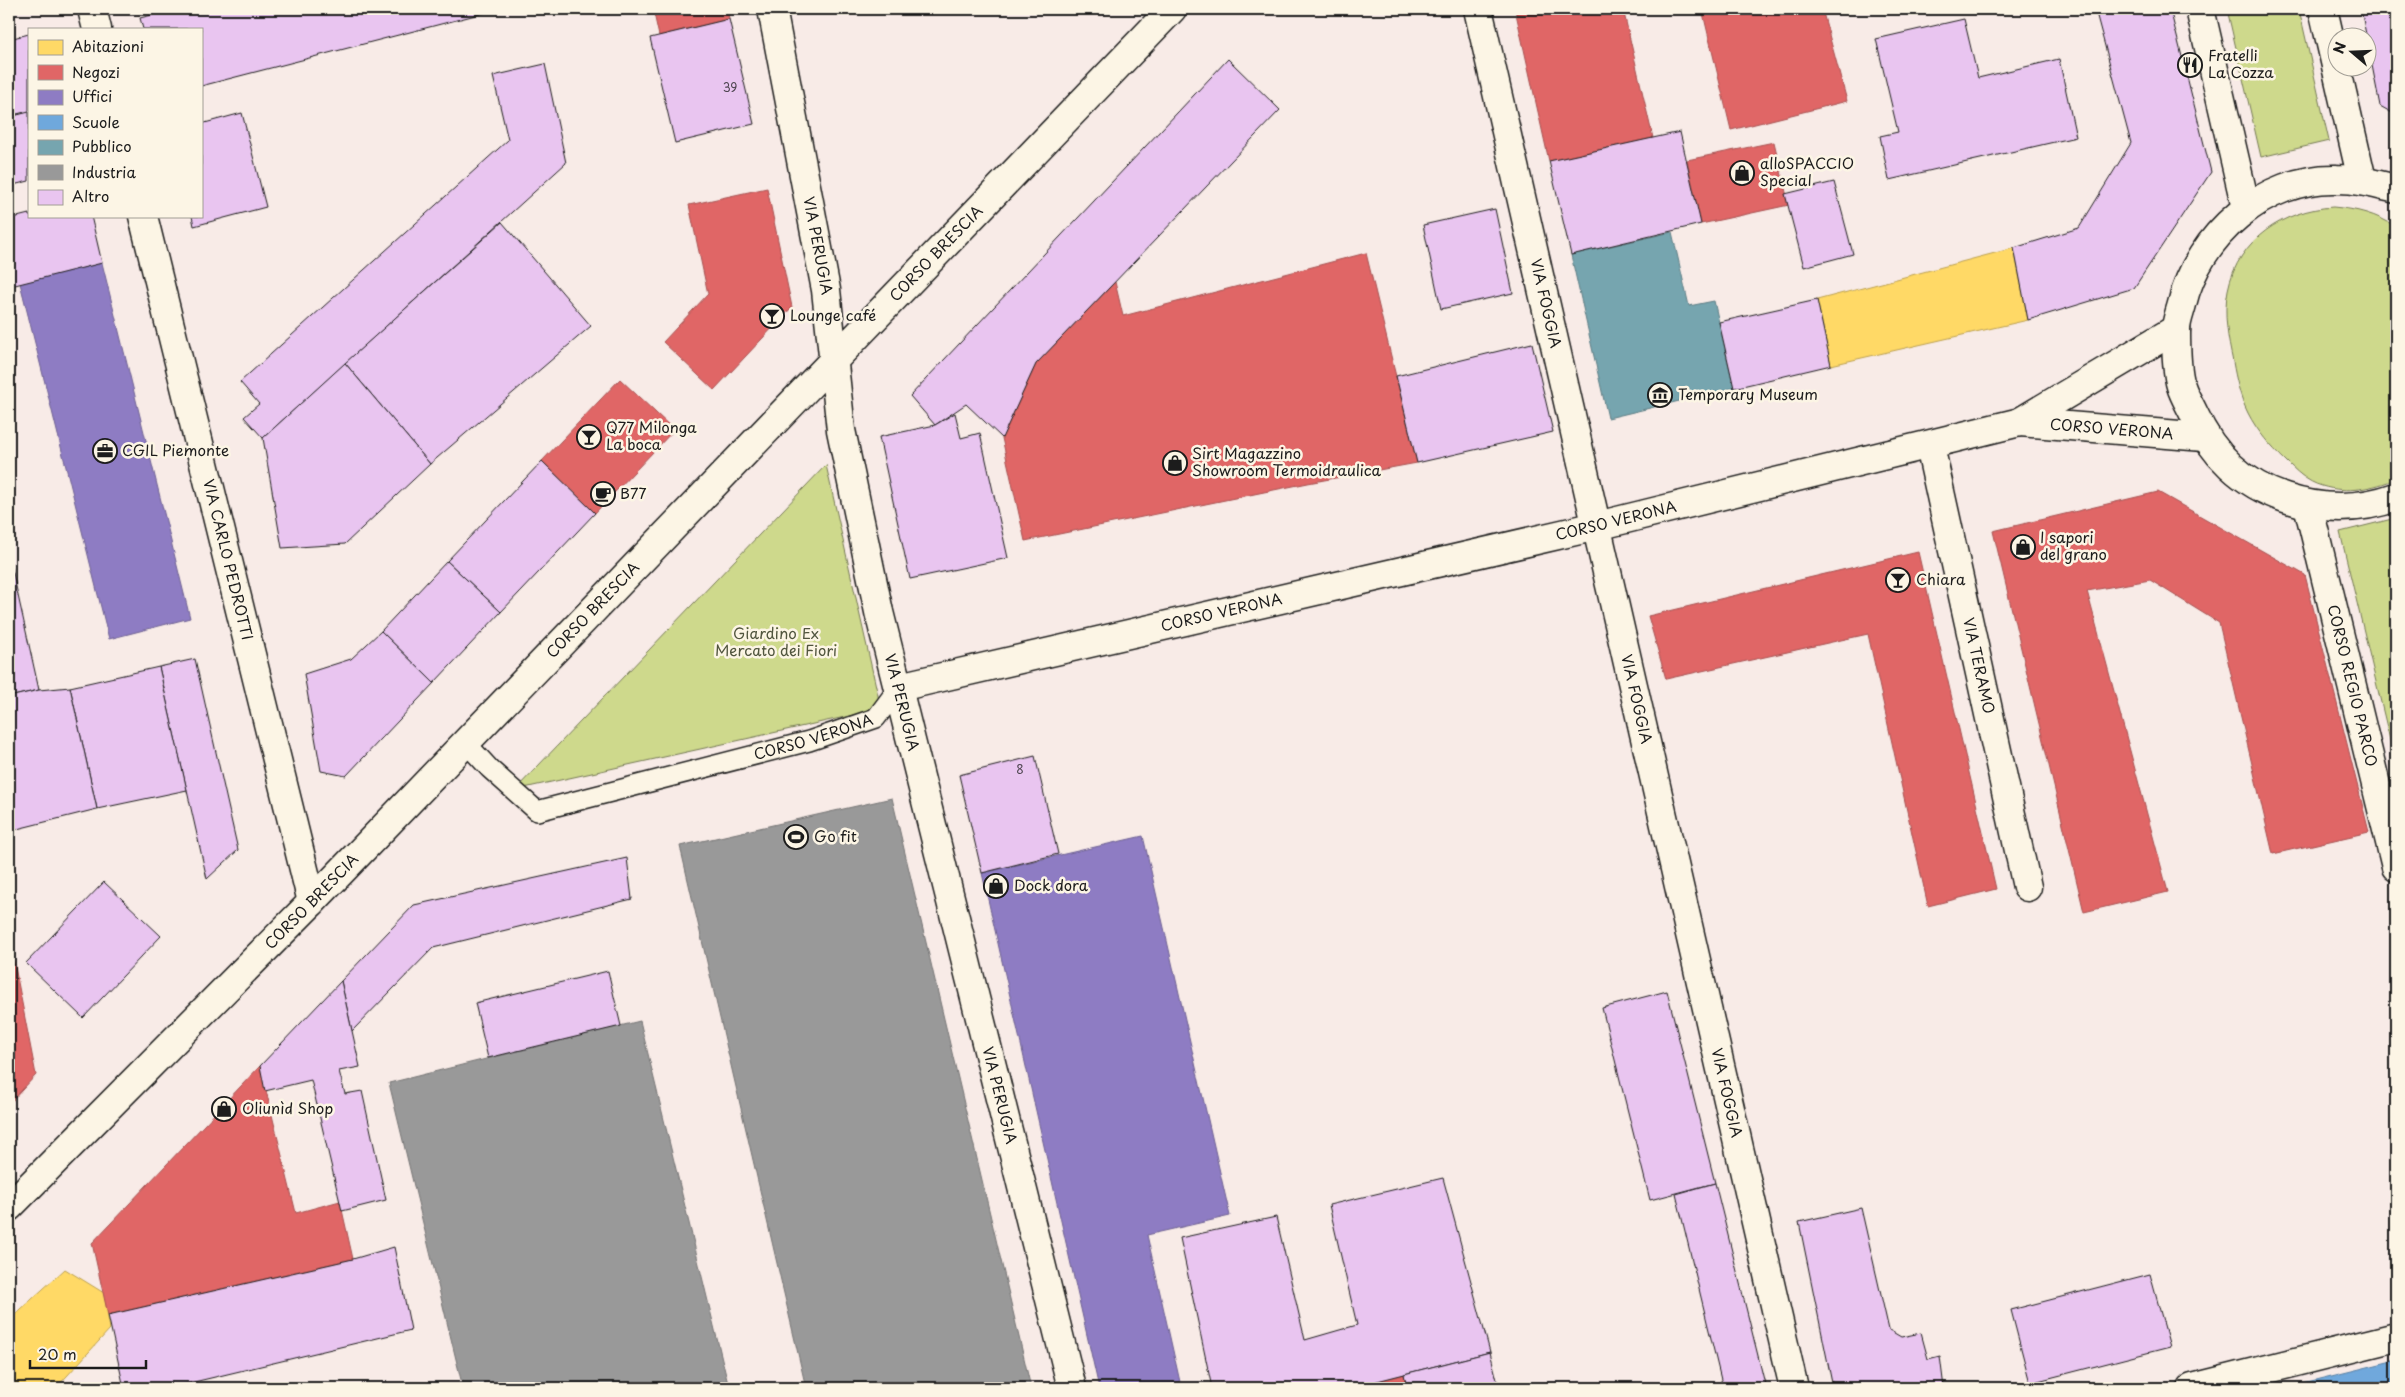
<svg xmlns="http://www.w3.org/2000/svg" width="2405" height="1397" font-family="'Playpen Sans',sans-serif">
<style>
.green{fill:#ced98c;stroke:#757a54}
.homes{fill:#ffd966;stroke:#bba050}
.shops{fill:#e06666;stroke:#a55050}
.offices{fill:#8e7cc3;stroke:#6c5f91}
.schools{fill:#6fa8dc;stroke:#567ea2}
.public{fill:#76a5af;stroke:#5b7c83}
.industry{fill:#999;stroke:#747474}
.building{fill:#e9c5f0;stroke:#1c1c1c}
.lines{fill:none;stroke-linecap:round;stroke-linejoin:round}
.service-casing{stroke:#1c1c1c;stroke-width:22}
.minor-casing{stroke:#1c1c1c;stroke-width:31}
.tertiary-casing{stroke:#1c1c1c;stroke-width:31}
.service{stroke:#fcf5e5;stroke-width:19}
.minor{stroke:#fcf5e5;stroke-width:28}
.tertiary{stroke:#fcf5e5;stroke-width:28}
.labels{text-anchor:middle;stroke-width:5;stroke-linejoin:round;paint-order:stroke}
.number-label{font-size:12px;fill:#4f4651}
.poi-label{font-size:15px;fill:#1c1c1c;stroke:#fcf5e5;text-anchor:start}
.street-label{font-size:15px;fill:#1c1c1c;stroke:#fcf5e5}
.park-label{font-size:15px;fill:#51553e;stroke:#fcf5e5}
</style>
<rect width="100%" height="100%" fill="#f8ebe7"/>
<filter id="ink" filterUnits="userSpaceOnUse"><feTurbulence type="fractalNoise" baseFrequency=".02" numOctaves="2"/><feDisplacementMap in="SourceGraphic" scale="10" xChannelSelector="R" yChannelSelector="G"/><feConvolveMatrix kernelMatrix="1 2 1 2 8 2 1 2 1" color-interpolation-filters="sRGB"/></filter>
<g filter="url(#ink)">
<!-- green -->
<g class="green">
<path d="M2227,9H2299L2329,141L2261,157Z"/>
<path d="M2333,207C2356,209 2377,214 2396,227V479C2373,488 2347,494 2322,486C2307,482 2296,471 2285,460C2271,447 2257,431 2248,413C2240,397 2236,379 2233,362C2228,339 2223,314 2228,290C2238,239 2284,210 2333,207Z"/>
<path d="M826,465L881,709L515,790Z"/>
<path d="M2396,518V765L2340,532Z"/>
</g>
<!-- homes -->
<g class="homes">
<path d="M2014,248L2028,320L1831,365L1817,300Z"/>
<path d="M65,1269L104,1293L110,1329L56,1388H9V1320Z"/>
</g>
<!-- shops -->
<g class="shops">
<path d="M653,9H727L729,19L659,36Z"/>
<path d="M1515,9H1623L1653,138L1549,161Z"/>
<path d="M1702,9H1822L1847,101L1731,130Z"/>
<path d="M1774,142L1789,205L1701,224L1687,160Z"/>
<path d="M767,188L792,307L714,390L663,342L708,294L689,205Z"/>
<path d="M1366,253L1417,463L1308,483L1025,541L1002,438L1036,364L1115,282L1123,316Z"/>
<path d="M620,379L674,430L595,513L542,461Z"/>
<path d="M2158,492L2305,575L2369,832L2273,854L2219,623L2150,580L2087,591L2168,892L2084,912L1993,531Z"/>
<path d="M1918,552L1996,889L1928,906L1868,634L1666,679L1648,616Z"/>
<path d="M9,936L36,1075L9,1104Z"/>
<path d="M260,1066L296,1213L340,1201L353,1259L108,1315L92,1243Z"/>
<path d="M1404,1374L1407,1388H1350Z"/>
</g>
<!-- offices -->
<g class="offices">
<path d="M102,263L190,618L109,639L20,283Z"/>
<path d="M1143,836L1230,1216L1147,1235L1180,1382L1152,1388H1099L982,873Z"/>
</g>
<!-- schools -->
<path class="schools" d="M2396,1360V1388H2291V1386Z"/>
<!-- public -->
<path class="public" d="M1672,232L1689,306L1714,301L1734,388L1608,418L1571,255Z"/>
<!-- industry -->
<g class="industry">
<path d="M892,798L1031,1388H806L680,846Z"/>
<path d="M640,1021L729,1388H463L389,1083Z"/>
</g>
<!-- building -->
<g class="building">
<path d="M175,9H499L201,86V29H143L140,18Z"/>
<path d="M2095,9H2170L2211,172L2134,288L2028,320L2014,248L2079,228L2131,143Z"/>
<path d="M2361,9H2396V115L2380,106Z"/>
<path d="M729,19L754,124L675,143L650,38Z"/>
<path d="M1964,19L1978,78L2059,59L2076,137L1889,180L1880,136L1898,132L1876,39Z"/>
<path d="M29,34V111L9,116V39Z"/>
<path d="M1228,59L1280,110L1036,364L1002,438L966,404L935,425L910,396Z"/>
<path d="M545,64L566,163L263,438L244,417L259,404L240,382L508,140L493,76Z"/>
<path d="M29,112V181L9,186V117Z"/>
<path d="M242,113L266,207L194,226L192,216H201V124Z"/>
<path d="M1680,132L1701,224L1571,255L1549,161Z"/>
<path d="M1834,182L1853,254L1804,267L1785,194Z"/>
<path d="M1495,209L1513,293L1441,309L1423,225Z"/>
<path d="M29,214V216H91L102,263L11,286L9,277V219Z"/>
<path d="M502,222L591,326L430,464L345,363Z"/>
<path d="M1817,300L1831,365L1734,388L1719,322Z"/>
<path d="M1532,343L1553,432L1417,463L1396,376Z"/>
<path d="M345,363L430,464L345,544L282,548L263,438Z"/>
<path d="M955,413L961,438L980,433L1008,558L910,579L879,437L935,425Z"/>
<path d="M542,461L595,513L501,612L447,561Z"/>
<path d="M9,555L39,690L9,697Z"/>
<path d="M447,561L501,612L434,683L381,631Z"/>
<path d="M381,631L434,683L346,776L321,771L304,674L351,659Z"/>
<path d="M195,659L238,850L207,879L159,667Z"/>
<path d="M159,667L187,790L97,809L70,687Z"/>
<path d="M70,687L97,809L9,831V697L39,690Z"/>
<path d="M1035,756L1058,854L982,873L959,775Z"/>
<path d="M627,858L632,899L433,948L352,1031L341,981L414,905Z"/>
<path d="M104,882L161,936L83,1018L26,963Z"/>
<path d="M608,971L621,1026L488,1058L475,1003Z"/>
<path d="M341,981L360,1067L339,1071L345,1094L362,1091L386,1200L342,1211L311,1080L265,1091L260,1066Z"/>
<path d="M1667,991L1715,1183L1650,1200L1602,1008Z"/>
<path d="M1443,1178L1490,1352L1350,1388H1212L1180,1238L1276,1217L1305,1340L1357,1325L1329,1205Z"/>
<path d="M1715,1183L1766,1388H1723L1676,1194Z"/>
<path d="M1861,1208L1889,1330L1901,1337L1921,1333L1928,1359L1940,1356L1944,1388H1833L1799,1222Z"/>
<path d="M394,1247L411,1330L169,1388H124L108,1315L353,1259Z"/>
<path d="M2150,1274L2170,1347L2030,1383L2011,1310Z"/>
<path d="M1490,1352L1499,1388H1407L1404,1374Z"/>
</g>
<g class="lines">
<defs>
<g id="service">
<path id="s1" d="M465,742L490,769L537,811L809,741L876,718L899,687"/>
</g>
<g id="minor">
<path d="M92,9L97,29"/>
<path id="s2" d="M772,9L826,290L841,430L879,612L1072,1388"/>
<path id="s3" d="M1478,9L1794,1388"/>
<path id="s4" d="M143,216L312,902"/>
<path id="s5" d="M2020,422L2204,437"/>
<path id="s6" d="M1930,446L2027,887"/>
<path id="s7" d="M899,687L1597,526L2020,422L2176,329"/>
<path d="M2192,1388L2396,1337"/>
</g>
<g id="tertiary">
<path d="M2200,9L2246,208"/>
<path d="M2323,9L2362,180"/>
<path d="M2396,189C2376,184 2358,179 2337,179C2264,177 2198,236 2182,304C2180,312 2176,322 2176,330C2176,344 2177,373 2181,386C2184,396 2190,405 2194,414C2212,454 2243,484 2285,498C2322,510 2360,510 2396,497"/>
<path id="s8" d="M2308,505L2396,867"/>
<path id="s9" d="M9,1207L312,902L1172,9"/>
</g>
</defs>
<!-- service casing -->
<use href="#service" class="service-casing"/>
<!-- minor casing -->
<use href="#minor" class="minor-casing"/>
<!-- tertiary casing -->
<use href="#tertiary" class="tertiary-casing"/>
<!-- service -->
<use href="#service" class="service"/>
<!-- minor -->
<use href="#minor" class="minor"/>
<!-- tertiary -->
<use href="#tertiary" class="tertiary"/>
</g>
</g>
<!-- icons -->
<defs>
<symbol id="restaurant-ring" viewBox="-11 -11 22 22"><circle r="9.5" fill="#fcf5e5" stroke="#1c1c1c" stroke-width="1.5"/><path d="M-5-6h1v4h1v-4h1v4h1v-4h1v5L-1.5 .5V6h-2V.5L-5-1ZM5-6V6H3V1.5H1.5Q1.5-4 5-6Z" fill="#1c1c1c"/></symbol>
<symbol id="shop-ring" viewBox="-11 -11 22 22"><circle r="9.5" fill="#fcf5e5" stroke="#1c1c1c" stroke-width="1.5"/><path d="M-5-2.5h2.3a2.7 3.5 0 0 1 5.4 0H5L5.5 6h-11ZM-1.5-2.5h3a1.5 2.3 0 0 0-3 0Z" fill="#1c1c1c"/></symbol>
<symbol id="bar-ring" viewBox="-11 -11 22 22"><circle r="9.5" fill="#fcf5e5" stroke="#1c1c1c" stroke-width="1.5"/><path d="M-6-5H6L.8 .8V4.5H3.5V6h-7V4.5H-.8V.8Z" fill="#1c1c1c"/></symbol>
<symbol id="museum-ring" viewBox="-11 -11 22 22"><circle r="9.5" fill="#fcf5e5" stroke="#1c1c1c" stroke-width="1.5"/><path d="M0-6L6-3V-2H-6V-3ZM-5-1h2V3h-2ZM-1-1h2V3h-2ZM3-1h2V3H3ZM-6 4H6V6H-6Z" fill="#1c1c1c"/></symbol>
<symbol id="office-ring" viewBox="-11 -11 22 22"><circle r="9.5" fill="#fcf5e5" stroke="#1c1c1c" stroke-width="1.5"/><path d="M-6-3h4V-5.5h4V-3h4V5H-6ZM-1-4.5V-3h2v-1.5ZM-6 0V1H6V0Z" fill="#1c1c1c"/></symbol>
<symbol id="cafe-ring" viewBox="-11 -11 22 22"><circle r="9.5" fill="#fcf5e5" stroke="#1c1c1c" stroke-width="1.5"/><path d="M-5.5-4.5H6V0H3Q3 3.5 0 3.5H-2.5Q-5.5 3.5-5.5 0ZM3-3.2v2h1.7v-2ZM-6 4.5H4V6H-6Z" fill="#1c1c1c"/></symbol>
<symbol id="stadium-ring" viewBox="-11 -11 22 22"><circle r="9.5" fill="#fcf5e5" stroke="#1c1c1c" stroke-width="1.5"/><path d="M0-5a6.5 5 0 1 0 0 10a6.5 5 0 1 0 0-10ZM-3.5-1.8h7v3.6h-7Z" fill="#1c1c1c"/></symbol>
</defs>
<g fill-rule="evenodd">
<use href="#restaurant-ring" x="2176" y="51" width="28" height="28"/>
<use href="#shop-ring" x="1728" y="159" width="28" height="28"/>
<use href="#bar-ring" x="758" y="302" width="28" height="28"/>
<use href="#museum-ring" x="1646" y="381" width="28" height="28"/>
<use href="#bar-ring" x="575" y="423" width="28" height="28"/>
<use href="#office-ring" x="91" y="437" width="28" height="28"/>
<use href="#shop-ring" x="1161" y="449" width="28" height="28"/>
<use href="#cafe-ring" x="589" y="480" width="28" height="28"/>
<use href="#shop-ring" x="2009" y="533" width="28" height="28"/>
<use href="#bar-ring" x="1884" y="566" width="28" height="28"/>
<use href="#stadium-ring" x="782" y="823" width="28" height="28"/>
<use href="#shop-ring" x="982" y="872" width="28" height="28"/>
<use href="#shop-ring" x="210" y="1095" width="28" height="28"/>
</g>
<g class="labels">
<!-- number labels -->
<g class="number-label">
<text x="730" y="92">39</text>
<text x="1020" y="774">8</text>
</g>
<!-- poi labels -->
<g class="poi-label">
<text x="2208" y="61">Fratelli<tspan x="2208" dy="17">La Cozza</tspan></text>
<text x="1760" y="169">alloSPACCIO<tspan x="1760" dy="17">Special</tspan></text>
<text x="790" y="321">Lounge café</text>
<text x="1678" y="400">Temporary Museum</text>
<text x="606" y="433">Q77 Milonga<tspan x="606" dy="17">La boca</tspan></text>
<text x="122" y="456">CGIL Piemonte</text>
<text x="1192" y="459">Sirt Magazzino<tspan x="1192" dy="17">Showroom Termoidraulica</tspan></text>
<text x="620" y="499">B77</text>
<text x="2040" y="543">I sapori<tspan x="2040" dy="17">del grano</tspan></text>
<text x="1916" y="585">Chiara</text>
<text x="814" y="842">Go fit</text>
<text x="1014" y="891">Dock dora</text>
<text x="242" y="1114">Oliunìd Shop</text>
</g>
<!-- street labels -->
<g class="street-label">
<text dy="5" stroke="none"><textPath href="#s2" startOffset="241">VIA PERUGIA</textPath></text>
<text dy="5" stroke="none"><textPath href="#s9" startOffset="1330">CORSO BRESCIA</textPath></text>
<text dy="5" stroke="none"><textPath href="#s3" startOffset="302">VIA FOGGIA</textPath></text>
<text dy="5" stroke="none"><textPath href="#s5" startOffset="92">CORSO VERONA</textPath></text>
<text dy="5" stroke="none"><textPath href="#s7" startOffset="736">CORSO VERONA</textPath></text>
<text dy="5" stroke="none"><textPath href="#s4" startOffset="354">VIA CARLO PEDROTTI</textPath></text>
<text dy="5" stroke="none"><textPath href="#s9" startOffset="835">CORSO BRESCIA</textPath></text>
<text dy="5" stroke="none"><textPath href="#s7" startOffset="331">CORSO VERONA</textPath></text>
<text dy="5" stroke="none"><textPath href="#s6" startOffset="225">VIA TERAMO</textPath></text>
<text dy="5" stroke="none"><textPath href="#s8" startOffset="186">CORSO REGIO PARCO</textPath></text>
<text dy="5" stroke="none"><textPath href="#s3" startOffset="708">VIA FOGGIA</textPath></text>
<text dy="5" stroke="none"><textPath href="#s2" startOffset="706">VIA PERUGIA</textPath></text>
<text dy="5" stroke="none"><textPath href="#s1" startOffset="386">CORSO VERONA</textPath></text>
<text dy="5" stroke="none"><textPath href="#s9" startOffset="430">CORSO BRESCIA</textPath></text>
<text dy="5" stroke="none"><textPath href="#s3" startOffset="1112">VIA FOGGIA</textPath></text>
<text dy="5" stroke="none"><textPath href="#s2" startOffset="1111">VIA PERUGIA</textPath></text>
</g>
<!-- park labels -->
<g class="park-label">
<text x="776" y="639">Giardino Ex<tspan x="776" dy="17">Mercato dei Fiori</tspan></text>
</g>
</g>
<!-- margin -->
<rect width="2405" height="1397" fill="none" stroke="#fcf5e5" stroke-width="30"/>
<rect x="15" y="15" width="2375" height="1367" fill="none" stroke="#1c1c1c" stroke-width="2" filter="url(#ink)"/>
<!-- legend -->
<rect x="28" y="28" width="175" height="190" fill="#fcf5e5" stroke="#a29e95"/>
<rect x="38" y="40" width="25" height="15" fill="#ffd966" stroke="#a29e95"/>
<text x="72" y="52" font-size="15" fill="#1c1c1c">Abitazioni</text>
<rect x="38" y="65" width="25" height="15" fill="#e06666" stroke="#a29e95"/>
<text x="72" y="78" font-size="15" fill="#1c1c1c">Negozi</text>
<rect x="38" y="90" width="25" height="15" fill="#8e7cc3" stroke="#a29e95"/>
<text x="72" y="102" font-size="15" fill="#1c1c1c">Uffici</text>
<rect x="38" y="115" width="25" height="15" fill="#6fa8dc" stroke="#a29e95"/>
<text x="72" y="128" font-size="15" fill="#1c1c1c">Scuole</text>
<rect x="38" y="140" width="25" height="15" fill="#76a5af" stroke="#a29e95"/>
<text x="72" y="152" font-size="15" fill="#1c1c1c">Pubblico</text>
<rect x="38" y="165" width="25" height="15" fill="#999999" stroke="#a29e95"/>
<text x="72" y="178" font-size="15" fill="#1c1c1c">Industria</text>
<rect x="38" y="190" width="25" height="15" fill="#e9c5f0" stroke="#a29e95"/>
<text x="72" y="202" font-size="15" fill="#1c1c1c">Altro</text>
<!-- north arrow -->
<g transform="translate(2352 52) rotate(289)"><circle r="24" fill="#fcf5e5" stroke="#a29e95"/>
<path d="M0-4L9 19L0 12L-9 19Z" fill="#1c1c1c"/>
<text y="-8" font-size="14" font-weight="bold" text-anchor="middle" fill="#1c1c1c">N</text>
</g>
<!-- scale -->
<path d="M30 1360v8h116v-8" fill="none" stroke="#1c1c1c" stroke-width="2.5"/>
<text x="38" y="1360" font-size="15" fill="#1c1c1c" stroke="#fcf5e5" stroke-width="4" paint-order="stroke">20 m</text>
</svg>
